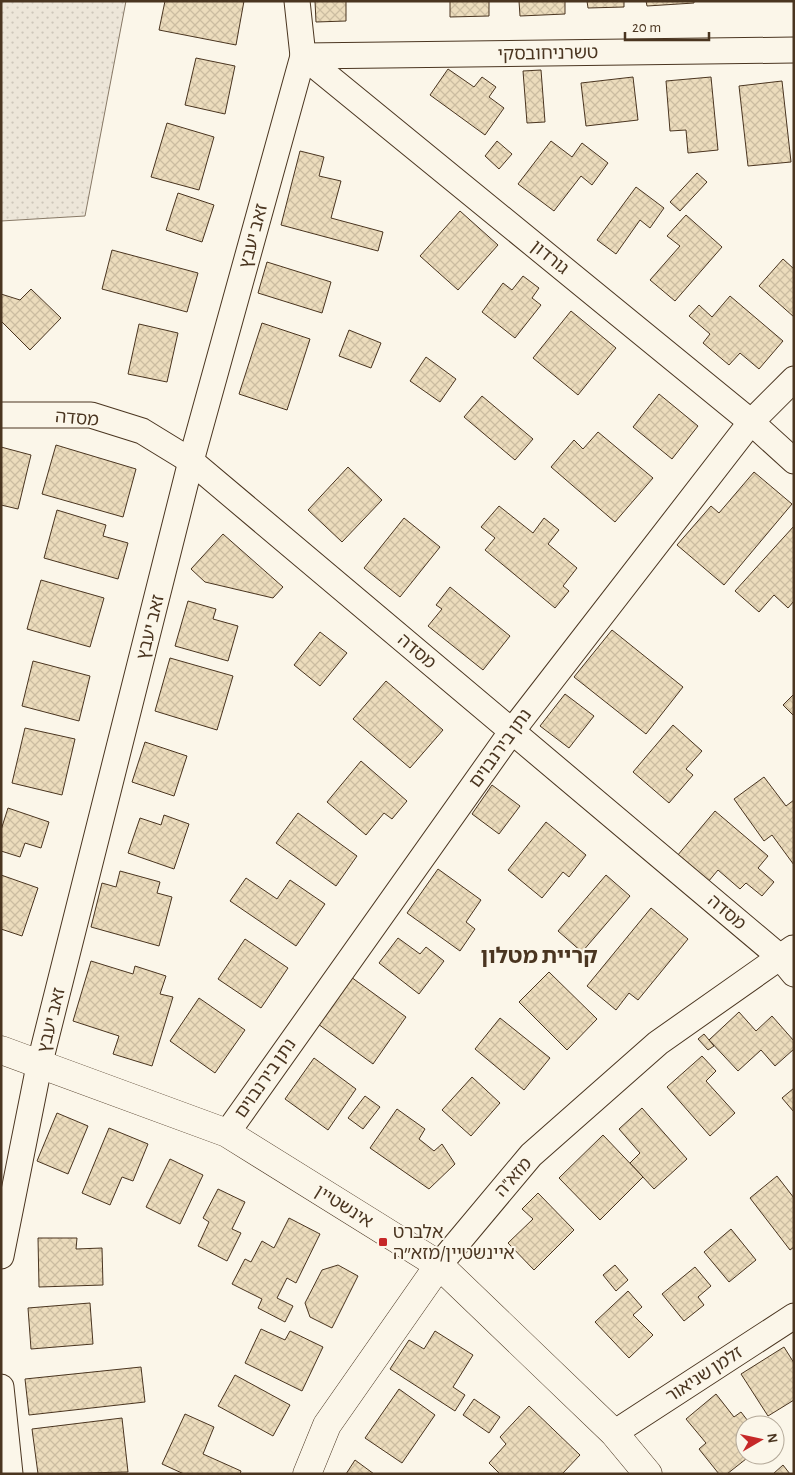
<svg xmlns="http://www.w3.org/2000/svg" width="795" height="1475" font-family="'Alegreya Sans','Noto Sans Hebrew',sans-serif">
<style>
.grass{fill:url(#grass-dots);stroke:#887966}
.building{fill:url(#building-cross-hatch);stroke:#4a3520}
.lines{fill:none;stroke-linecap:round;stroke-linejoin:round}
.minor-casing{stroke:#4a3520;stroke-width:27}
.tertiary-casing{stroke:#4a3520;stroke-width:29}
.minor{stroke:#fbf6e9;stroke-width:25}
.tertiary{stroke:#fbf6e9;stroke-width:28}
.poi-dot{fill:#c62828;stroke:#fbf6e9;stroke-width:2}
.labels{text-anchor:middle;stroke-width:4;stroke-linejoin:round;paint-order:stroke}
.street-label{font-size:18px;fill:#4a3520;stroke:#fbf6e9}
.poi-label{font-size:18px;fill:#4a3520;stroke:#fbf6e9;text-anchor:start}
.district-label{font-size:22px;font-weight:bold;fill:#4a3520;stroke:#fbf6e9}
</style>
<defs>
<pattern id="grass-dots" width="8" height="8" patternUnits="userSpaceOnUse" patternTransform="scale(1.25)"><rect width="8" height="8" fill="#ede6d9"/><path d="M2 2h.1M6 6h.1" fill="none" stroke="#cdc6ba" stroke-width="1.8" stroke-linecap="round"/></pattern>
<pattern id="building-cross-hatch" width="8" height="8" patternUnits="userSpaceOnUse" patternTransform="scale(1.25)"><rect width="8" height="8" fill="#ecdcbc"/><path d="M0 0l8 8M0 8l8-8" fill="none" stroke="#ccbda1"/></pattern>
</defs>
<rect width="100%" height="100%" fill="#fbf6e9"/>
<!-- grass -->
<path class="grass" d="M1,1H126L85,216L1,221Z"/>
<!-- building -->
<g class="building">
<path d="M165,1H244L236,45L159,30Z"/>
<path d="M315,1H346V21L316,22Z"/>
<path d="M450,1H489V16L450,17Z"/>
<path d="M519,1H565V14L520,16Z"/>
<path d="M587,1H624V7L588,8Z"/>
<path d="M646,1H694V3L647,6Z"/>
<path d="M196,58L235,66L225,114L185,105Z"/>
<path d="M448,69L474,87L482,77L496,87L489,97L504,108L485,135L430,95Z"/>
<path d="M541,70L545,122L527,123L523,71Z"/>
<path d="M633,77L638,120L586,126L581,83Z"/>
<path d="M711,77L718,150L688,153L686,130L670,131L666,81Z"/>
<path d="M782,81L791,162L748,166L739,86Z"/>
<path d="M167,123L214,137L199,190L151,177Z"/>
<path d="M497,141L512,154L499,169L485,156Z"/>
<path d="M551,141L572,157L582,143L608,163L592,185L581,176L554,211L518,184Z"/>
<path d="M300,151L324,157L319,176L341,181L331,218L383,232L378,251L281,225Z"/>
<path d="M697,173L707,182L680,211L670,202Z"/>
<path d="M636,187L664,208L650,228L640,220L616,254L597,240Z"/>
<path d="M178,193L214,205L202,242L166,230Z"/>
<path d="M460,211L498,245L458,290L420,256Z"/>
<path d="M686,215L722,247L675,301L650,280L680,246L667,236Z"/>
<path d="M112,250L198,273L187,312L102,289Z"/>
<path d="M783,259L794,269V317L759,286Z"/>
<path d="M267,262L331,282L322,313L258,293Z"/>
<path d="M523,276L539,288L532,298L541,305L515,338L482,312L503,283L512,290Z"/>
<path d="M31,289L61,318L30,350L1,321V294L20,300Z"/>
<path d="M730,296L783,341L759,369L740,353L729,365L703,343L710,334L689,316L699,305L712,317Z"/>
<path d="M571,311L616,348L578,395L533,358Z"/>
<path d="M262,323L310,339L287,410L239,394Z"/>
<path d="M139,324L178,333L167,382L128,374Z"/>
<path d="M349,330L381,343L371,368L339,356Z"/>
<path d="M426,357L456,379L440,402L410,381Z"/>
<path d="M659,394L698,426L672,459L633,427Z"/>
<path d="M482,396L533,439L515,460L464,417Z"/>
<path d="M598,432L653,478L615,522L551,467L574,440L583,449Z"/>
<path d="M56,445L136,469L123,517L42,494Z"/>
<path d="M1,447L31,455L18,509L1,505Z"/>
<path d="M348,467L382,500L342,542L308,510Z"/>
<path d="M754,472L792,504L724,585L677,545L711,506L719,513Z"/>
<path d="M499,506L533,533L544,518L559,530L548,544L577,568L563,586L569,591L555,608L485,550L495,538L481,527Z"/>
<path d="M57,510L106,525L103,536L128,543L118,579L44,558Z"/>
<path d="M404,518L440,547L400,597L364,568Z"/>
<path d="M794,526V601L788,608L774,595L759,612L735,591Z"/>
<path d="M223,534L283,587L273,598L205,582L191,569Z"/>
<path d="M41,580L104,598L90,647L27,629Z"/>
<path d="M450,587L510,636L483,670L428,626L442,609L436,605Z"/>
<path d="M188,601L216,609L213,619L238,626L228,661L175,646Z"/>
<path d="M612,630L683,687L646,734L574,677Z"/>
<path d="M320,632L347,653L320,686L294,665Z"/>
<path d="M170,658L233,676L217,730L155,711Z"/>
<path d="M33,661L90,676L79,721L22,706Z"/>
<path d="M386,681L443,730L410,768L353,719Z"/>
<path d="M565,694L594,716L569,748L540,726Z"/>
<path d="M794,694V716L783,705Z"/>
<path d="M673,725L702,751L686,769L693,775L669,803L633,772Z"/>
<path d="M25,728L75,739L62,795L12,783Z"/>
<path d="M145,742L187,756L174,796L132,782Z"/>
<path d="M361,761L407,801L392,819L384,813L366,835L327,802Z"/>
<path d="M764,777L786,806L794,800V865L772,835L764,841L734,799Z"/>
<path d="M492,785L520,806L499,834L472,814Z"/>
<path d="M8,808L49,822L41,848L25,843L20,857L1,851V830Z"/>
<path d="M715,811L768,856L758,868L774,882L762,896L746,883L740,889L718,870L708,882L677,856Z"/>
<path d="M298,813L357,856L336,886L276,843Z"/>
<path d="M164,815L189,824L174,869L128,853L140,818L161,825Z"/>
<path d="M546,822L586,855L569,877L563,872L542,898L508,870Z"/>
<path d="M438,869L481,900L466,922L475,929L460,951L407,913Z"/>
<path d="M120,871L160,882L157,893L172,897L159,946L91,927L102,883L116,887Z"/>
<path d="M1,875L38,888L22,936L1,929Z"/>
<path d="M606,875L630,896L582,952L558,931Z"/>
<path d="M246,878L277,899L290,880L325,904L296,946L230,901Z"/>
<path d="M651,908L688,939L638,1000L629,993L616,1010L587,986Z"/>
<path d="M398,938L420,954L426,947L444,961L419,994L379,963Z"/>
<path d="M245,939L288,968L261,1008L218,979Z"/>
<path d="M91,961L133,974L135,966L166,976L160,994L173,997L152,1066L113,1054L119,1036L73,1021Z"/>
<path d="M549,972L597,1019L567,1050L519,1002Z"/>
<path d="M351,977L406,1017L373,1064L318,1024Z"/>
<path d="M199,998L245,1030L215,1073L170,1041Z"/>
<path d="M739,1012L756,1031L772,1016L794,1041V1049L775,1066L761,1050L738,1071L709,1040Z"/>
<path d="M500,1018L550,1058L524,1090L475,1049Z"/>
<path d="M704,1034L714,1046L708,1050L698,1039Z"/>
<path d="M702,1056L716,1071L706,1081L735,1113L710,1136L667,1087Z"/>
<path d="M314,1058L356,1089L328,1130L285,1099Z"/>
<path d="M472,1077L500,1103L471,1136L442,1110Z"/>
<path d="M794,1088V1112L782,1098Z"/>
<path d="M365,1096L380,1107L363,1129L348,1118Z"/>
<path d="M642,1108L687,1159L654,1189L630,1163L640,1153L619,1129Z"/>
<path d="M397,1109L425,1129L419,1139L434,1151L442,1144L455,1164L429,1189L370,1148Z"/>
<path d="M57,1113L88,1126L68,1174L37,1161Z"/>
<path d="M109,1128L148,1144L133,1181L122,1177L110,1205L82,1193Z"/>
<path d="M603,1135L643,1177L600,1220L559,1178Z"/>
<path d="M170,1159L203,1175L180,1224L146,1207Z"/>
<path d="M777,1176L794,1198V1247L790,1250L750,1198Z"/>
<path d="M218,1189L245,1202L232,1229L241,1233L227,1261L198,1246L209,1222L203,1218Z"/>
<path d="M538,1193L574,1230L534,1270L508,1243L533,1219L522,1209Z"/>
<path d="M289,1218L320,1234L296,1283L287,1278L277,1298L293,1306L285,1322L258,1308L262,1299L232,1284L245,1259L251,1262L262,1241L274,1248Z"/>
<path d="M731,1229L756,1260L729,1282L704,1252Z"/>
<path d="M38,1238H77L76,1249L102,1248L103,1285L39,1287Z"/>
<path d="M338,1265L358,1276L332,1328L310,1317L305,1303L322,1270Z"/>
<path d="M615,1265L628,1280L616,1291L603,1275Z"/>
<path d="M695,1267L711,1286L698,1297L704,1305L684,1321L662,1294Z"/>
<path d="M628,1291L642,1307L633,1315L653,1335L629,1358L595,1322Z"/>
<path d="M90,1303L93,1344L31,1349L28,1308Z"/>
<path d="M261,1329L285,1340L290,1331L323,1347L302,1391L245,1363Z"/>
<path d="M435,1331L473,1355L453,1387L465,1395L455,1411L390,1369L409,1340L424,1349Z"/>
<path d="M784,1347L794,1363V1400L768,1416L741,1374Z"/>
<path d="M141,1367L145,1402L29,1415L25,1379Z"/>
<path d="M235,1375L290,1405L273,1436L218,1406Z"/>
<path d="M399,1389L435,1415L402,1463L365,1438Z"/>
<path d="M716,1394L734,1417L741,1412L751,1425H745V1455H751L727,1474H719L699,1449L706,1443L686,1419Z"/>
<path d="M474,1399L500,1417L489,1433L463,1415Z"/>
<path d="M529,1406L580,1455L562,1474H500L489,1463L506,1444L500,1437Z"/>
<path d="M185,1414L214,1427L203,1454L241,1471L240,1474H184L162,1464Z"/>
<path d="M122,1418L128,1472L38,1474L32,1429Z"/>
<path d="M355,1460L374,1474H346Z"/>
<path d="M783,1465L790,1474H773Z"/>
</g>
<g class="lines">
<defs>
<g id="minor">
<path d="M303,56L751,422L794,461"/>
<path d="M303,56L794,50"/>
<path d="M1,415H91L142,431L191,461L780,957L794,974"/>
<path d="M227,1133L512,731L751,422L794,379"/>
<path d="M1,1256L39,1066L191,461L303,56L297,1"/>
<path d="M439,1265L531,1155L658,1043L793,948"/>
<path d="M1,1387L10,1474"/>
<path d="M614,1433L794,1316"/>
</g>
<g id="tertiary">
<path d="M1,1050L227,1133L439,1265L614,1433L648,1474"/>
<path d="M307,1474L327,1425L439,1265"/>
</g>
</defs>
<!-- minor casing -->
<use href="#minor" class="minor-casing"/>
<!-- tertiary casing -->
<use href="#tertiary" class="tertiary-casing"/>
<!-- minor -->
<use href="#minor" class="minor"/>
<!-- tertiary -->
<use href="#tertiary" class="tertiary"/>
</g>
<!-- markers -->
<rect class="poi-dot" x="378" y="1237" width="10" height="10" rx="2.5"/>
<g class="labels">
<!-- street labels -->
<g class="street-label">
<text transform="translate(548 53) rotate(-1)" y="6">טשרניחובסקי</text>
<text transform="translate(253 236) rotate(-75)" y="6">זאב יעבץ</text>
<text transform="translate(550 257) rotate(39)" y="6">גורדון</text>
<text transform="translate(77 418) rotate(5)" y="6">מסדה</text>
<text transform="translate(150 627) rotate(-76)" y="6">זאב יעבץ</text>
<text transform="translate(417 651) rotate(40)" y="6">מסדה</text>
<text transform="translate(500 748) rotate(-54)" y="6">נתן בירנבוים</text>
<text transform="translate(727 912) rotate(40)" y="6">מסדה</text>
<text transform="translate(51 1020) rotate(-76)" y="6">זאב יעבץ</text>
<text transform="translate(265 1078) rotate(-55)" y="6">נתן בירנבוים</text>
<text transform="translate(513 1177) rotate(-49)" y="6">מזא"ה</text>
<text transform="translate(344 1206) rotate(32)" y="6">אינשטיין</text>
<text transform="translate(704 1374) rotate(-33)" y="6">זלמן שניאור</text>
</g>
<!-- poi labels -->
<g class="poi-label">
<text x="393" y="1238">אלברט<tspan x="393" dy="21">איינשטיין/מזא״ה</tspan></text>
</g>
<!-- district labels -->
<g class="district-label">
<text x="539" y="963">קריית מטלון</text>
</g>
</g>
<!-- border -->
<rect width="795" height="1475" fill="none" stroke="#4a3520" stroke-width="5"/>
<!-- north arrow -->
<g transform="translate(760 1440) rotate(81)"><circle r="24" fill="#fbf6e9" stroke="#b4a999"/>
<path d="M0-4L9 19L0 12L-9 19Z" fill="#c62828"/>
<text y="-8" font-size="14" font-weight="bold" text-anchor="middle" fill="#4a3520">N</text>
</g>
<!-- scale -->
<path d="M625 32v8h84v-8" fill="none" stroke="#4a3520" stroke-width="2.5"/>
<text x="632" y="32" font-size="15" fill="#4a3520" stroke="#fbf6e9" stroke-width="4" paint-order="stroke">20 m</text>
</svg>
